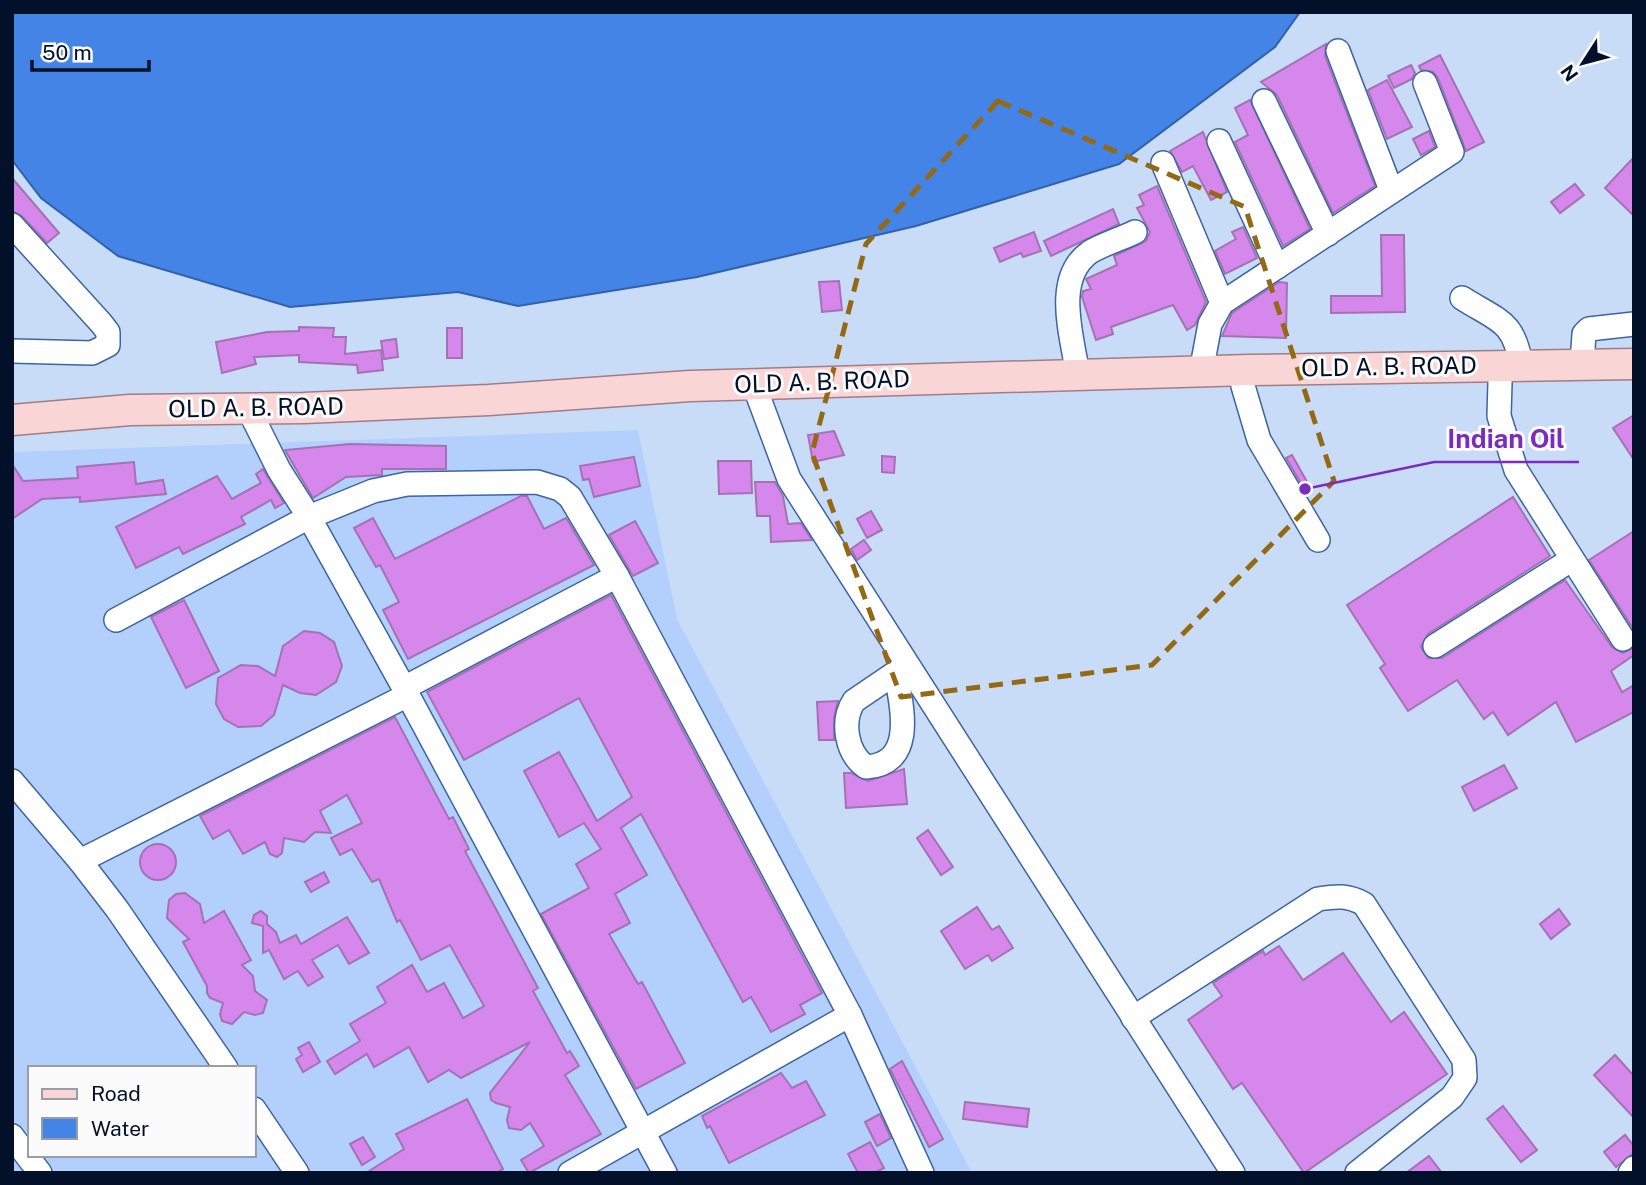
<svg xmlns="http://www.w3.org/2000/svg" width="1646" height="1185" font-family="'Public Sans',sans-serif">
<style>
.built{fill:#b3d0fd;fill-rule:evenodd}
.water{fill:#4484e6;stroke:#3061ad;stroke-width:2}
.building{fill:#d687ec;stroke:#a472b2;stroke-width:2}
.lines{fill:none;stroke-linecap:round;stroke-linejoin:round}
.minor-casing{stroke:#3d65a2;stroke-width:26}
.major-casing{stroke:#a07e87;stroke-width:33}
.minor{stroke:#fff;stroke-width:23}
.major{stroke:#f9d5d5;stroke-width:30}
.marked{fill:none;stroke:#946914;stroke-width:5;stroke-dasharray:14 9;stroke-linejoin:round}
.labels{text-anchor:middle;stroke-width:6;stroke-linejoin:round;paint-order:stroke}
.street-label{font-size:24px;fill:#031029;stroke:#fbfbfb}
.leader{fill:none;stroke:#7b2cbf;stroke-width:2.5}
.callout-dot{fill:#7b2cbf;stroke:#fbfbfb;stroke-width:2.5}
.callout-label{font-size:26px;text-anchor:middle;font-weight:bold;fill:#7b2cbf;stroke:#fbfbfb;stroke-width:6;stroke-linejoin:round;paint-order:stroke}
</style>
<rect width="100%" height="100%" fill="#c9dcf7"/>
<!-- built -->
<path class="built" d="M638,430L677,619L972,1173H12V452ZM30,1068H254V1155H30Z"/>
<!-- water -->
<path class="water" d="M12,12H1300L1275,47L1119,164L916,226L697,277L518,306L458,292L290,307L118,256L41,198L12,160Z"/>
<!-- building -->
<g class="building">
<path d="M1326,44L1325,56L1375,186L1333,213L1277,95L1261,82Z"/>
<path d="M1440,55L1484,142L1466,151L1438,78L1433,72L1421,70L1419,66Z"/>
<path d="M1411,65L1415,73L1412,79L1394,88L1388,76Z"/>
<path d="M1387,80L1412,127L1387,139L1368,90Z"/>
<path d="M1250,100L1310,229L1283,246L1235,142L1248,135L1235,108Z"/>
<path d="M1429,131L1435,147L1421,155L1413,139Z"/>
<path d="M1203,132L1227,192L1211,200L1193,166L1182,172L1170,151Z"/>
<path d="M1634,157V216L1605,188Z"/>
<path d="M12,178L59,233L47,243L22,216L12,211Z"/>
<path d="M1575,184L1584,195L1560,213L1551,202Z"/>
<path d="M1157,186L1206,302L1195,325L1187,330L1173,305L1111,327L1113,334L1096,340L1082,297L1083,291L1091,289L1086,279L1117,265L1114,256L1146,241L1150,232L1137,208L1144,205L1139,195Z"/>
<path d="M1113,209L1119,224L1051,256L1044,241Z"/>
<path d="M1243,227L1257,258L1225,274L1215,251L1236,239L1232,232Z"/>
<path d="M1034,232L1041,251L1023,257L1021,253L1000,262L994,248Z"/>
<path d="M1381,235H1404L1405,312L1331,313V296H1382Z"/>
<path d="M839,281L842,310L822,312L819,282Z"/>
<path d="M1279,282L1287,283L1286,338L1222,336L1232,313Z"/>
<path d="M299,327L334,328L333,337H346L345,354L381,350L383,370L358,373L357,365L299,362V355L254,357L256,364L222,373L216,342L267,332L299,331Z"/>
<rect x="447" y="328" width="15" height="30"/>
<path d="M396,339L398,357L384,359L381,341Z"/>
<path d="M1634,415V460L1613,428Z"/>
<path d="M834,431L844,455L813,462L808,435Z"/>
<path d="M350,444L446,446V469H382V475L346,477L313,498L285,450Z"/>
<path d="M1292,455L1311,489L1306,492L1286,458Z"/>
<path d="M882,456L895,457L894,473L882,472Z"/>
<path d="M634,457L640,486L594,497L589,479L583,480L580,466Z"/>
<path d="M718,461H751L752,493L719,494Z"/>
<path d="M134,462L136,484L163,480L166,494L80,502V497L42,499L12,519V464L23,481L78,478L77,467Z"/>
<path d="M263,469L284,503L275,508L271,500L241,517L245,524L183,554L179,547L136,568L116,527L217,476L232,499L261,483L256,474Z"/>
<path d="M755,482H775L783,496L788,524L801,523L812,540L771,542L770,516H757Z"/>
<path d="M521,496H527L544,529L566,518L594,565L408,659L383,610L399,602L380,565L376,567L354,528L373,518L395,559Z"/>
<path d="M1513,497L1550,556L1428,634L1421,647L1428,658H1442L1565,580L1612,647L1623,653L1634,647V655L1611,671L1622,692L1634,685V712L1576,742L1556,702L1508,735L1493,712L1484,719L1457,680L1408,711L1380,668L1385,664L1347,605Z"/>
<path d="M871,511L882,530L867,538L857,519Z"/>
<path d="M635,521L658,563L633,576L609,535Z"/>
<path d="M1634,531V630L1589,560Z"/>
<path d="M864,540L871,550L857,560L851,549Z"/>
<path d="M611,595L822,993L800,1005L805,1014L771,1032L751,997L743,1002L641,814L621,828L647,875L615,894L630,923L609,934L638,984L642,982L685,1063L636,1089L541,914L589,888L576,864L601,849L584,823L559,837L524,771L559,752L597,821L632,797L579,698L464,760L427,692Z"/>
<path d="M184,600L219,671L186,688L151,617Z"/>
<path d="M304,631L320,633L334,642L342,666L336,682L316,695L300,693L283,685L274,715L261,726L238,727L224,719L216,704L218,678L241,665L258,666L275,676L283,646Z"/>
<path d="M838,701L834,717V740H819L817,702Z"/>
<path d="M395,717L449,819L453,817L469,849L465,851L538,988L533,991L567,1053L570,1051L579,1066L565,1075L601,1134L529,1173L521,1160L544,1146L530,1123L521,1130L509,1128L507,1120L510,1107L496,1103L491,1100L490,1093L530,1042L461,1078L449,1070L428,1082L409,1047L374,1067L367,1054L335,1074L327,1061L360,1041L350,1024L386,1003L377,987L412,965L427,992L444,983L463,1018L484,1006L450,945L421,960L400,920L397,922L379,879L372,882L352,849L340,855L331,838L362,823L347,795L320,811L331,833L315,832L304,842L284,838L282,853L277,857L270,854L265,842L243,854L229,830L213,839L200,816Z"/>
<path d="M1504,765L1517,788L1474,811L1462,787Z"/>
<path d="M904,769L907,804L846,808L844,773H851L868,781Z"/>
<path d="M928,830L953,867L941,875L917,838Z"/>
<circle cx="158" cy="862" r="18"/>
<path d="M324,872L329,882L311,892L305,882Z"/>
<path d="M185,893L200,904L204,923L224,911L251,960L242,965L253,976L255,991L267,1000L263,1013L255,1015L244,1012L232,1024L222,1021L220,1014L223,1003L210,998L207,993V986L183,942L189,939L167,918L169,900L176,894Z"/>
<path d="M977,907L992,930L999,926L1013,948L992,961L988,955L965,969L941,931Z"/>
<path d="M1559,909L1570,924L1551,939L1540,924Z"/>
<path d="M261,911L267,916V924L276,932L280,943L296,935L301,944L347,917L369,953L349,964L338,945L312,960L323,977L308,986L298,971L284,979L269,950L263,953V926L252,923L254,915Z"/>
<path d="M1279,946L1303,980L1343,953L1391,1022L1404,1012L1447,1074L1304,1173L1242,1083L1233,1089L1188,1020L1222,996L1213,983L1263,951L1265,955Z"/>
<path d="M309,1042L320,1062L303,1072L296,1059L302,1055L298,1048Z"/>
<path d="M1615,1055L1634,1076V1118L1594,1075Z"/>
<path d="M902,1061L943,1139L929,1147L890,1069Z"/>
<path d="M781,1073L792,1088L806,1081L825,1115L729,1163L710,1126L707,1128L702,1116Z"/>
<path d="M467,1099L503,1169L496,1173H366L404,1149L396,1134Z"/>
<path d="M965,1102L1029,1109L1027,1127L963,1119Z"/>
<path d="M1503,1106L1537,1150L1521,1162L1487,1119Z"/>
<path d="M880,1114L891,1138L877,1146L865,1122Z"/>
<path d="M1625,1135L1634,1146V1153L1616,1167L1604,1152Z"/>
<path d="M363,1137L375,1157L362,1165L350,1144Z"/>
<path d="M870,1142L884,1168L874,1173H858L848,1154Z"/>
<path d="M1429,1156L1442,1173H1406Z"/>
</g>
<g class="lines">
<defs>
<g id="minor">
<path d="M1338,51L1391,190"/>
<path d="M1264,101L1328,234"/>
<path d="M1219,141L1277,267"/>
<path d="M1163,163L1222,303"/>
<path d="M12,225L101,323L108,332V345L92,353L12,351"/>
<path d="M1462,298C1498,321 1514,320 1521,365"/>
<path d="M1582,364L1584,334L1589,329L1634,324"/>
<path d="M1201,372L1210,324L1222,303L1452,152L1425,83"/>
<path d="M1078,376C1073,338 1052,279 1090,252C1103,244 1121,239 1135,232"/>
<path d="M1500,382L1499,416L1516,470L1623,639"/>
<path d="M754,385L789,479L1233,1173"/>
<path d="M1243,386L1259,440L1318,540"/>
<path d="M254,420L279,470L309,517L404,688L665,1173"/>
<path d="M116,620L309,517L373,491L407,484L537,482L560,489L570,497L617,576"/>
<path d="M1435,646L1571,560"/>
<path d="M896,674C902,708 916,764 866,767C846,753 841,721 854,701L907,665"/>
<path d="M404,688L617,576L850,1015L570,1173"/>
<path d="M12,781L80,861"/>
<path d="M850,1015L922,1173"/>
<path d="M1133,1018L1318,899C1337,896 1348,895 1364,904L1464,1060L1465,1078L1452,1097L1357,1173"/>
<path d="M226,1068L117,909L80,861L408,695"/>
<path d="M254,1109L297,1173"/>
<path d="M12,1136L40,1173"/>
<path d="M1630,1173L1634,1168"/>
</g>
<path id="major" d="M12,420L130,410L304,408L489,400L690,386L1249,370L1634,364"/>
</defs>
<!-- minor casing -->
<use href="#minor" class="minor-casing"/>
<!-- major casing -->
<use href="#major" class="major-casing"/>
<!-- minor -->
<use href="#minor" class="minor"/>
<!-- major -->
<use href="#major" class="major"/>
</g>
<!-- marked area -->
<path class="marked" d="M998,101L1245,207L1334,481L1152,665L901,697L812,453L866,244Z"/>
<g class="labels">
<!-- street labels -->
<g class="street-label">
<text transform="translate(1389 367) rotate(-1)" y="8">OLD A. B. ROAD</text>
<text transform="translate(822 382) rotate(-2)" y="8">OLD A. B. ROAD</text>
<text transform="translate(256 408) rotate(-1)" y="8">OLD A. B. ROAD</text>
</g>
</g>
<!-- callouts -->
<path class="leader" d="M1305 489L1434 462H1579"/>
<circle class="callout-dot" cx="1305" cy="489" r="7"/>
<g class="callout-label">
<text x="1506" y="448">Indian Oil</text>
</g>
<!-- border -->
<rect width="1646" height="1185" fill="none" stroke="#031029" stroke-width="28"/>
<!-- legend -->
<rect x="28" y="1066" width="228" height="91" fill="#fbfbfb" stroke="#989da7" stroke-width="2"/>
<rect x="42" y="1089" width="35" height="10" fill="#f9d5d5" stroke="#989da7" stroke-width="2"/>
<text x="91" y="1101" font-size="21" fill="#031029">Road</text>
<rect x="42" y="1118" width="35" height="21" fill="#4484e6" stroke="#989da7" stroke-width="2"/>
<text x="91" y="1136" font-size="21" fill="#031029">Water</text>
<!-- north arrow -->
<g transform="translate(1583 63) rotate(234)" stroke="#fbfbfb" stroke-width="5" paint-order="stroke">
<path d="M0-5L12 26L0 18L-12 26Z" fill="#031029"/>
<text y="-10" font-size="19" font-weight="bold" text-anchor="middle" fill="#031029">N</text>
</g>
<!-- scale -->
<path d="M32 60v10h117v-10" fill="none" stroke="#031029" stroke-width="3.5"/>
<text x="42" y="60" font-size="21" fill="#031029" stroke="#fbfbfb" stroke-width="5" paint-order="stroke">50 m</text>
</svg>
